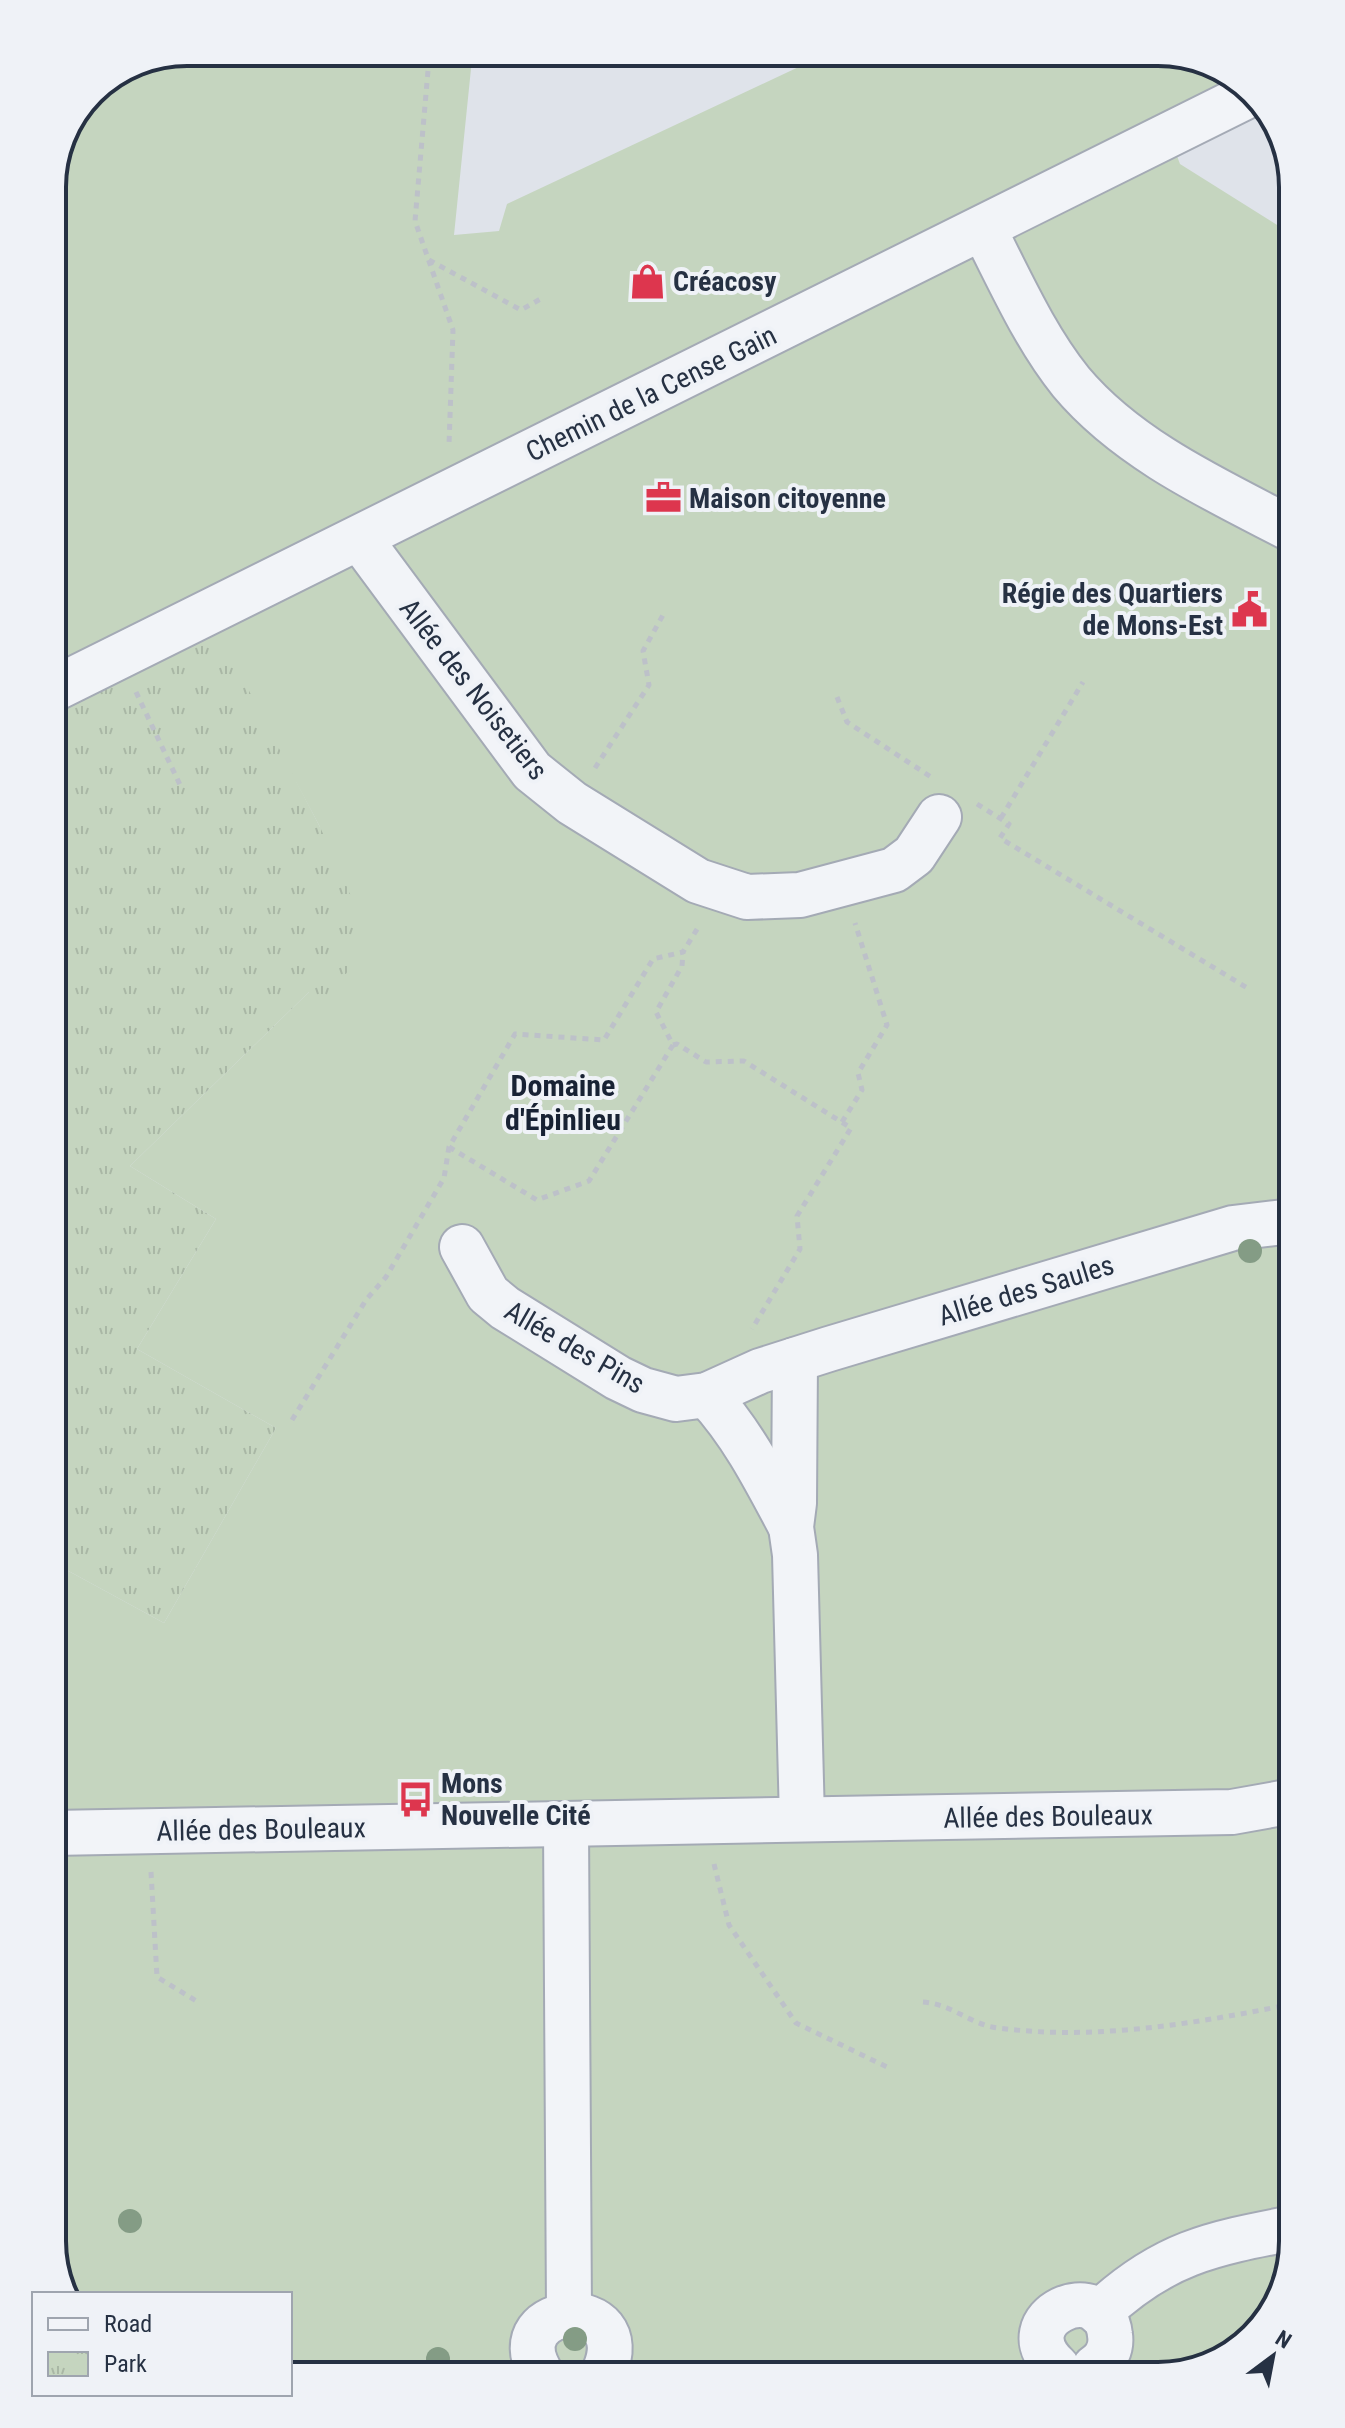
<svg xmlns="http://www.w3.org/2000/svg" width="1345" height="2428" font-family="'Roboto Condensed',sans-serif">
<style>
.green{fill:#c5d5bf}
.park{fill:url(#park-tufts)}
.lines{fill:none;stroke-linecap:round;stroke-linejoin:round}
.street-casing{stroke:#a4aab5;stroke-width:48}
.path{stroke:#bdc1c9;stroke-width:5;stroke-dasharray:6 6;stroke-linecap:butt}
.street{stroke:#f2f4f8;stroke-width:44}
.tree{fill:#849c85}
.labels{text-anchor:middle;stroke-width:8;stroke-linejoin:round;paint-order:stroke}
.poi-label{font-size:28px;font-weight:bold;fill:#263143;stroke:#eff2f7;text-anchor:start}
.street-label{font-size:28px;fill:#263143;stroke:#eff2f7}
.neighbourhood-label{font-size:30px;font-weight:bold;fill:#182234;stroke:#eff2f7}
.rim{fill:none;stroke:#263143;stroke-width:4}
</style>
<defs>
<pattern id="park-tufts" width="24" height="20" patternUnits="userSpaceOnUse" patternTransform="scale(2)"><rect width="24" height="20" fill="#c5d5bf"/><path d="M3 7l-1-3M5 7V3M7 7l1-3M15 17l-1-3M17 17v-4M19 17l1-3" fill="none" stroke="#a9b7a5"/></pattern>
</defs>
<rect width="100%" height="100%" fill="#dfe3ea"/>
<!-- green -->
<path class="green" d="M1167,52L1233,75L1249,95L1169,135L1180,164L1293,235V2241L1270,2316L1210,2366L290,2375V2294H63L52,2241V1562L164,1623L276,1428L137,1349L216,1219L130,1166L310,991L320,827L296,782L52,690V179L92,91L136,62L472,59L454,235L499,231L507,204L822,56Z"/>
<!-- park -->
<path class="park" d="M209,614L320,827L369,936L329,1002L309,992L130,1166L216,1219L137,1349L276,1428L164,1623L52,1562V690Z"/>
<g class="lines">
<defs>
<g id="street">
<path d="M983,228C1010,280 1034,336 1071,382C1128,450 1216,490 1293,530"/>
<path d="M360,539L532,771L572,803L698,881L747,897L800,895L894,870L914,855L939,817"/>
<path d="M52,690L1249,95"/>
<path d="M462,1247L488,1294L505,1308L618,1378L643,1390L676,1399L707,1395L760,1371L829,1349L1233,1228L1293,1221"/>
<path d="M795,1360L794,1503L791,1527L795,1555L802,1819"/>
<path d="M707,1395C743,1434 766,1480 791,1527"/>
<path d="M566,1826L569,2313"/>
<path d="M52,1833L1232,1812L1293,1801"/>
<path d="M1099,2313C1163,2253 1210,2244 1293,2228"/>
<path d="M1057,2367C1004,2318 1104,2274 1110,2335C1112,2348 1106,2360 1095,2367"/>
<path d="M540,2372C500,2301 639,2292 604,2372"/>
</g>
</defs>
<!-- street casing -->
<use href="#street" class="street-casing"/>
<!-- path -->
<g class="path">
<path d="M429,59L415,221L453,330L449,445"/>
<path d="M429,260L521,310L544,297"/>
<path d="M136,692L182,789"/>
<path d="M837,697L847,722L931,777"/>
<path d="M595,768L649,685L643,651L663,615"/>
<path d="M977,804L1009,824L1000,838L1249,989"/>
<path d="M1001,818L1083,682"/>
<path d="M673,1045L677,1044L706,1062L744,1061L851,1128L797,1216L800,1249L752,1329"/>
<path d="M842,1122L862,1090L858,1073L887,1025L855,923"/>
<path d="M449,1147L537,1200L589,1181L673,1045L656,1012L682,966L683,952"/>
<path d="M292,1420L366,1300L386,1277L444,1178L449,1147L515,1034L604,1040L653,959L683,952L699,926"/>
<path d="M714,1864L729,1925L796,2023L887,2067"/>
<path d="M151,1872L157,1977L198,2002"/>
<path d="M923,2002C952,2004 971,2025 998,2028C1098,2041 1196,2023 1293,2004"/>
</g>
<!-- street -->
<use href="#street" class="street"/>
</g>
<!-- trees -->
<g class="tree">
<circle cx="1250" cy="1251" r="12"/>
<circle cx="130" cy="2221" r="12"/>
<circle cx="575" cy="2339" r="12"/>
<circle cx="438" cy="2359" r="12"/>
</g>
<!-- icons -->
<defs>
<symbol id="shop-bare" viewBox="-9 -9 18 18"><path d="M-5-2.5h2.3a2.7 3.5 0 0 1 5.4 0H5L5.5 6h-11ZM-1.5-2.5h3a1.5 2.3 0 0 0-3 0Z" fill="#dd364e" stroke="#eff2f7" stroke-width="2.5" paint-order="stroke"/></symbol>
<symbol id="office-bare" viewBox="-9 -9 18 18"><path d="M-6-3h4V-5.5h4V-3h4V5H-6ZM-1-4.5V-3h2v-1.5ZM-6 0V1H6V0Z" fill="#dd364e" stroke="#eff2f7" stroke-width="2.5" paint-order="stroke"/></symbol>
<symbol id="civic-bare" viewBox="-9 -9 18 18"><path d="M-.6-6.5H3V-4.5H.6V-3L4-1V1h2V6H-6V1h2V-1L-.6-3ZM-1.2 2.5V6h2.4V2.5Z" fill="#dd364e" stroke="#eff2f7" stroke-width="2.5" paint-order="stroke"/></symbol>
<symbol id="bus-bare" viewBox="-9 -9 18 18"><path d="M-5-6H5V4H4V6H2V4H-2V6H-4V4H-5ZM-3.5-4V0h7V-4ZM-3.5 1.2v1.5H-2V1.2ZM2 1.2v1.5H3.5V1.2Z" fill="#dd364e" stroke="#eff2f7" stroke-width="2.5" paint-order="stroke"/></symbol>
</defs>
<g fill-rule="evenodd">
<use href="#shop-bare" x="622" y="256" width="51" height="51"/>
<use href="#office-bare" x="638" y="472" width="51" height="51"/>
<use href="#civic-bare" x="1224" y="584" width="51" height="51"/>
<use href="#bus-bare" x="390" y="1774" width="51" height="51"/>
</g>
<g class="labels">
<!-- poi labels -->
<g class="poi-label">
<text x="673" y="291">Créacosy</text>
<text x="689" y="508">Maison citoyenne</text>
<text x="1223" y="603" text-anchor="end">Régie des Quartiers<tspan x="1223" dy="32">de Mons-Est</tspan></text>
<text x="441" y="1793">Mons<tspan x="441" dy="32">Nouvelle Cité</tspan></text>
</g>
<!-- street labels -->
<g class="street-label">
<text transform="translate(651 393) rotate(-26)" y="10">Chemin de la Cense Gain</text>
<text transform="translate(474 689) rotate(52)" y="10">Allée des Noisetiers</text>
<text transform="translate(1026 1290) rotate(-17)" y="10">Allée des Saules</text>
<text transform="translate(575 1347) rotate(30)" y="10">Allée des Pins</text>
<text transform="translate(1048 1816) rotate(-1)" y="10">Allée des Bouleaux</text>
<text transform="translate(261 1829) rotate(-1)" y="10">Allée des Bouleaux</text>
</g>
<!-- neighbourhood labels -->
<g class="neighbourhood-label">
<text x="563" y="1096">Domaine<tspan x="563" dy="34">d'Épinlieu</tspan></text>
</g>
</g>
<!-- crop -->
<path d="M0 0H1345V2428H0ZM187 66H1158A121 121 0 0 1 1279 187V2241A121 121 0 0 1 1158 2362H187A121 121 0 0 1 66 2241V187A121 121 0 0 1 187 66Z" fill="#eff2f7" fill-rule="evenodd"/>
<path class="rim" d="M187 66H1158A121 121 0 0 1 1279 187V2241A121 121 0 0 1 1158 2362H187A121 121 0 0 1 66 2241V187A121 121 0 0 1 187 66Z"/>
<!-- legend -->
<rect x="32" y="2292" width="260" height="104" fill="#eff2f7" stroke="#9fa5af" stroke-width="2"/>
<rect x="48" y="2318" width="40" height="12" fill="#f2f4f8" stroke="#9fa5af" stroke-width="2"/>
<text x="104" y="2332" font-size="24" fill="#263143">Road</text>
<rect x="48" y="2352" width="40" height="24" fill="url(#park-tufts)" stroke="#9fa5af" stroke-width="2"/>
<text x="104" y="2372" font-size="24" fill="#263143">Park</text>
<!-- north arrow -->
<g transform="translate(1273 2356) rotate(32)" stroke="#eff2f7" stroke-width="6" paint-order="stroke">
<path d="M0-6L14 30L0 20L-14 30Z" fill="#263143"/>
<text y="-12" font-size="22" font-weight="bold" text-anchor="middle" fill="#263143">N</text>
</g>
</svg>
